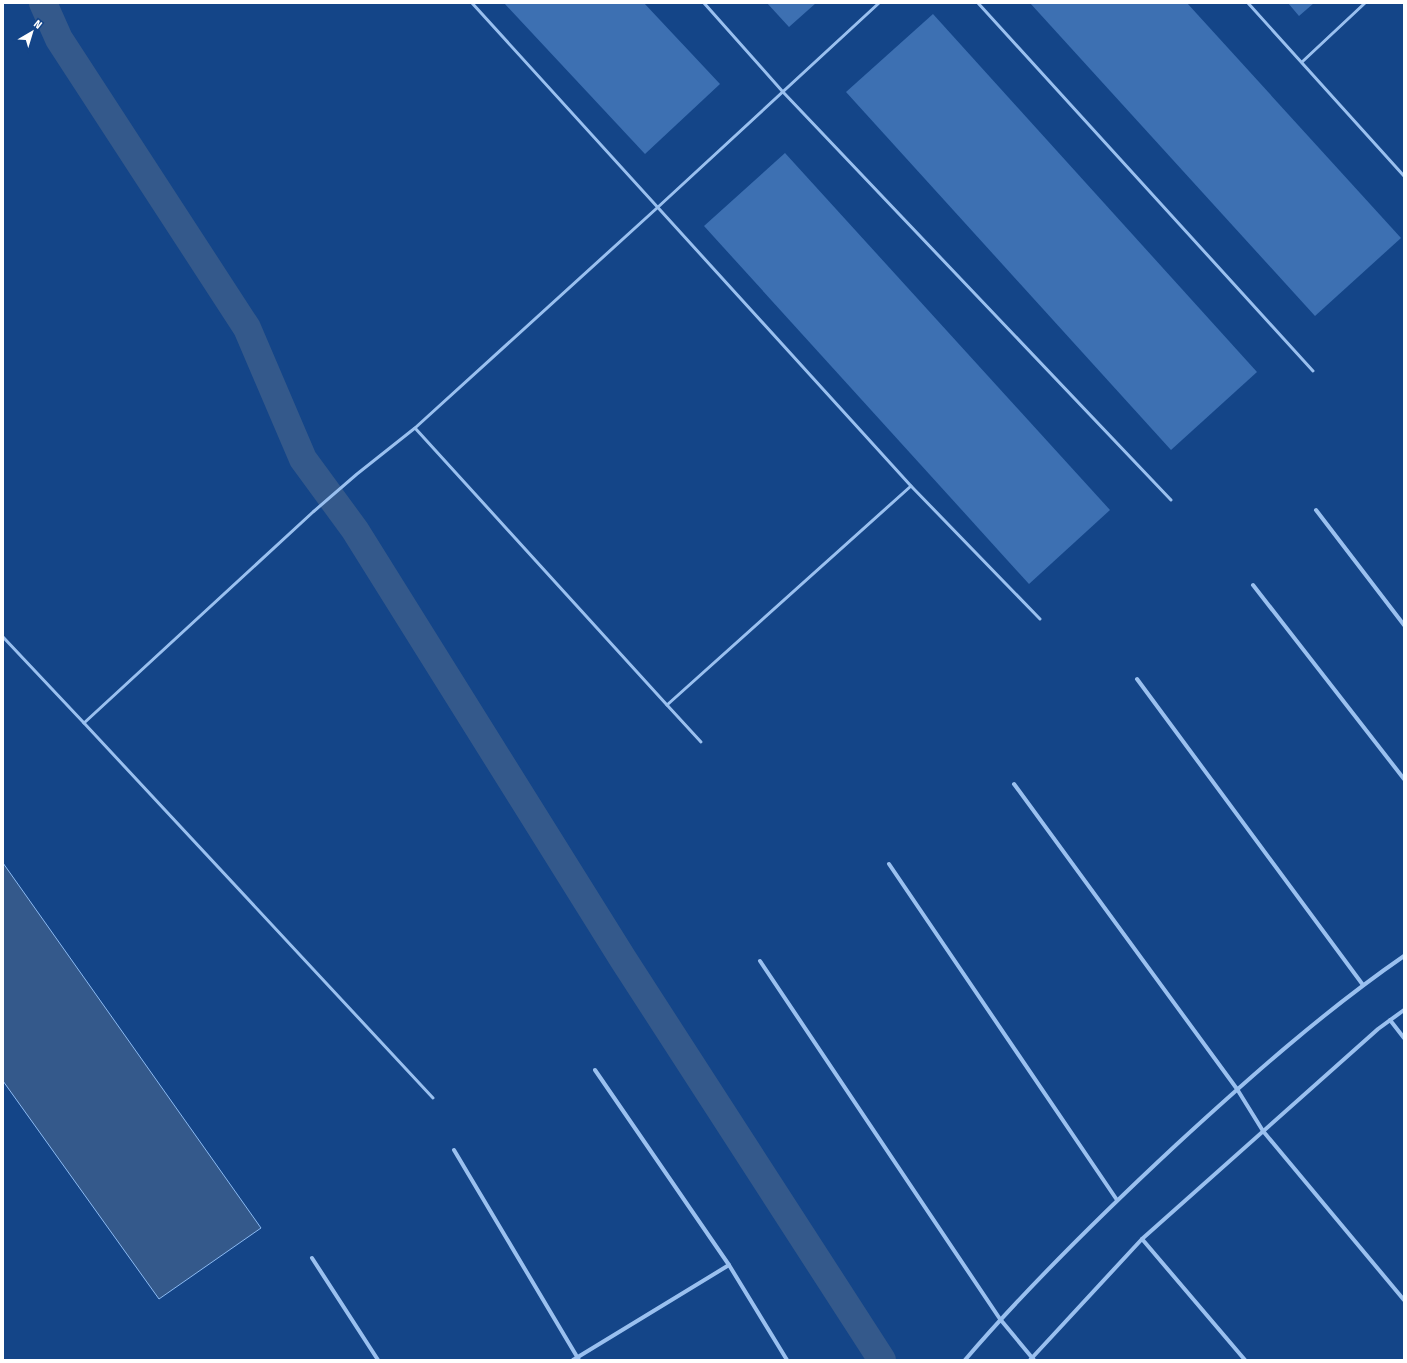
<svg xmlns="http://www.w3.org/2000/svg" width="1407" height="1363" font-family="'Fira Sans Condensed',sans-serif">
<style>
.water{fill:#34598b;stroke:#8cbaf2}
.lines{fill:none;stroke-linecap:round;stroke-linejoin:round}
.canal{stroke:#34598b;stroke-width:28}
.building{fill:#3d70b2}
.service{stroke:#9ac0ef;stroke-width:3}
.minor{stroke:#9ac0ef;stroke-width:4}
</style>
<rect width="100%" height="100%" fill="#144588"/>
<!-- water -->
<path class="water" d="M3,863L261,1228L159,1299L3,1081Z"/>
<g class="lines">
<!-- canal -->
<path class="canal" d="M43,3L59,39L247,328L303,459L355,530L623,959L882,1360"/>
</g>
<!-- building -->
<g class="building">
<path d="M504,3H644L720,84L645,154Z"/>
<path d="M767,3H816L789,27Z"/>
<path d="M1030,3H1187L1401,238L1315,316Z"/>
<path d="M1288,3H1314L1299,16Z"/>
<path d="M933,14L1257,372L1171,450L846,92Z"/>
<path d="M785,153L1110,510L1029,584L704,226Z"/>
</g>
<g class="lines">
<!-- service -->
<g class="service">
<path d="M472,3L911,486L1040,619"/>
<path d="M704,3L783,92L1171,500"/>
<path d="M978,3L1313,371"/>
<path d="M1248,3L1404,176"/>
<path d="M1302,62L1365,3"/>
<path d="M415,428L667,705L911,486"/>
<path d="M3,637L84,723L433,1098"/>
<path d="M667,705L701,742"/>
<path d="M84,723L313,512L357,474L415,428L657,208L879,3"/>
</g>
<!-- minor -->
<g class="minor">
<path d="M1316,510L1404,625"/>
<path d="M1253,585L1404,779"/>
<path d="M1137,679L1363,985"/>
<path d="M1014,784L1237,1089L1263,1131L1404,1300"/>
<path d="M889,864L1117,1200"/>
<path d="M760,961L1000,1319L1034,1360"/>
<path d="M1390,1020L1404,1038"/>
<path d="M595,1070L729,1265L787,1360"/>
<path d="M454,1150L579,1360"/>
<path d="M1142,1239L1245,1360"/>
<path d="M312,1258L378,1360"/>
<path d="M573,1360L729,1265"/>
<path d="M965,1360C1030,1284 1103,1213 1176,1145C1249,1078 1323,1012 1404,956"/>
<path d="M1030,1360L1142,1239L1378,1029L1404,1010"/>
</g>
</g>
<!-- border -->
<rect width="1407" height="1363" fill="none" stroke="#ffffff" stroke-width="8"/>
<!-- north arrow -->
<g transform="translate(32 32) rotate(38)" stroke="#144588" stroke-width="3" paint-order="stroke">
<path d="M0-3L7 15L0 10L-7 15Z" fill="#ffffff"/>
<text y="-6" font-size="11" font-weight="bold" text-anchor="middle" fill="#ffffff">N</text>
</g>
</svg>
